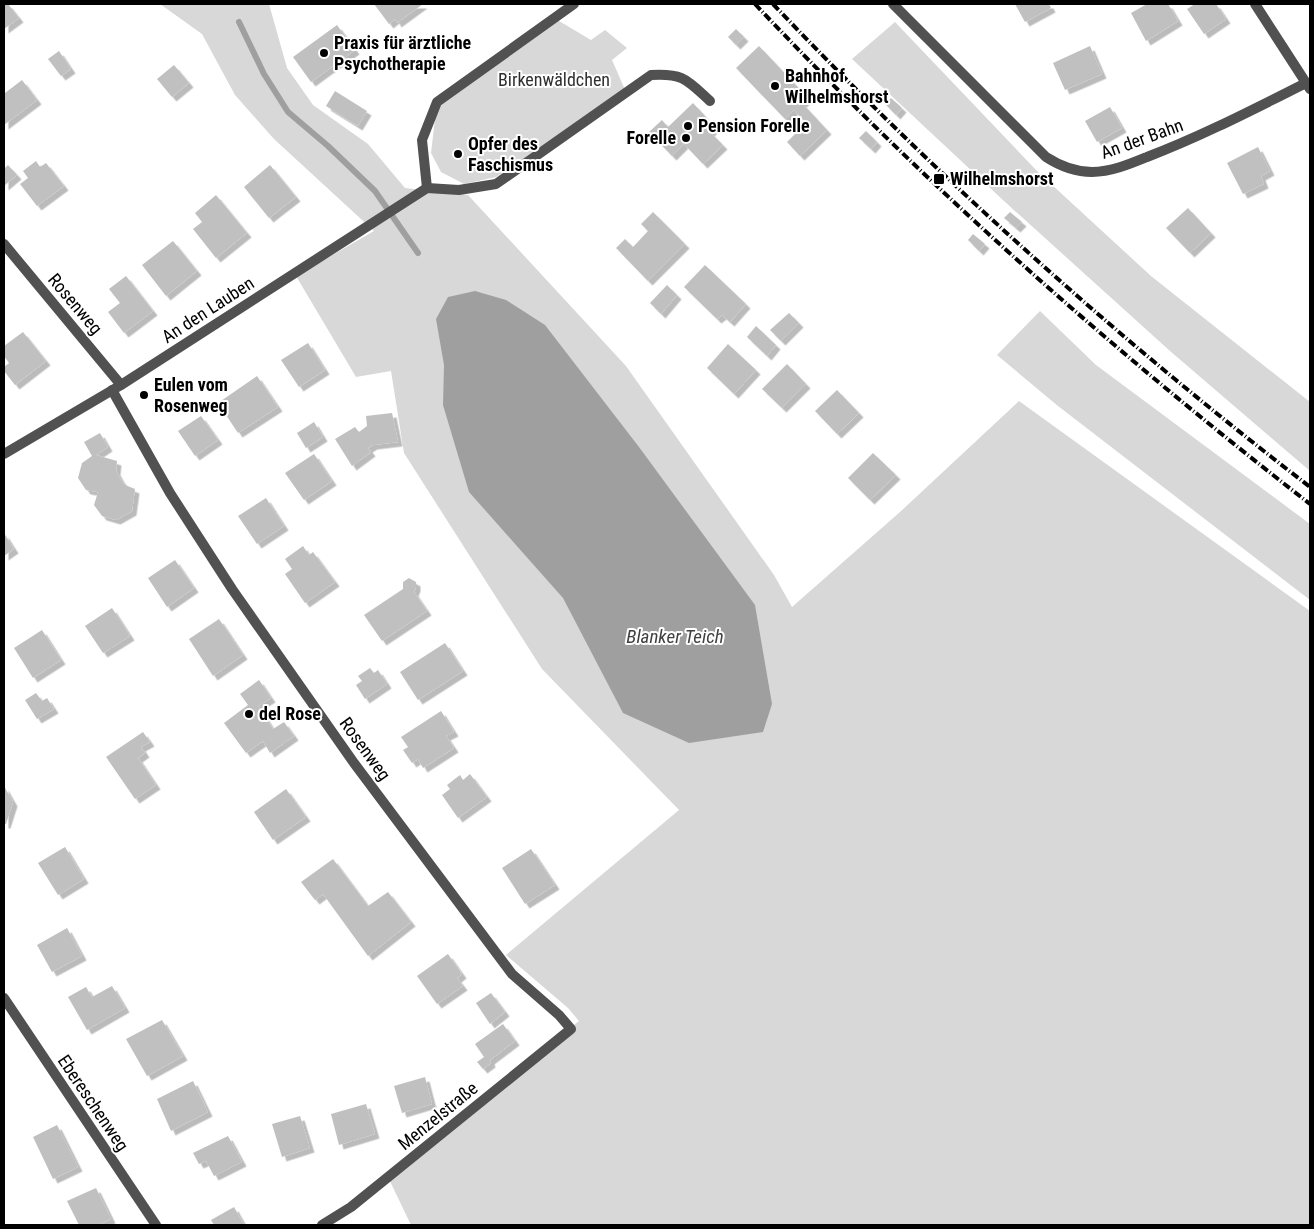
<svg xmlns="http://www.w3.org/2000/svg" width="1314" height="1229" font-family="'Roboto Condensed',sans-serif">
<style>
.green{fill:#d8d8d8}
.water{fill:#9f9f9f}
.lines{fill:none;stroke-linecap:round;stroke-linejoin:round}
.stream{stroke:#9f9f9f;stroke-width:6}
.building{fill:#c0c0c0;filter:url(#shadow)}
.street{stroke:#515151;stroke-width:10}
.rail{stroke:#000;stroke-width:4;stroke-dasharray:8 2.5 1 2.5;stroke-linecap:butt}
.poi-dot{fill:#000;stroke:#fff;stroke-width:2}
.labels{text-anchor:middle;stroke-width:4;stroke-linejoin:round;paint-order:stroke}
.poi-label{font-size:18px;font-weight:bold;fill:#000;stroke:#fff;text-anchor:start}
.park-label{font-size:18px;fill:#2f2f2f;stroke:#fff}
.street-label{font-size:18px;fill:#000;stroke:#fff}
.water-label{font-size:19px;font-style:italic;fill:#404040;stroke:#fff}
</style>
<defs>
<filter id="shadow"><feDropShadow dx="4.5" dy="4.5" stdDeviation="0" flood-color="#0004"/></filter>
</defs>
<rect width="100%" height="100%" fill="#fff"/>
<!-- green -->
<g class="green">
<path d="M160,4H269L287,68L313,105L368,144L405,188L468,195L626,366L774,575L792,607L900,512L1019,401L1310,611V1225H411L387,1175L579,1021L568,1008L506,955L679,810L542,669L404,453L391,371L356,377L296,276L374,231L274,139L235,95L202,34Z"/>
<path d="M554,18L591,40L605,30L627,48L612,60L626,92L595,115L496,177L464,184L441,172L431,153L437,102Z"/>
<path d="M895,22L1038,172L1151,276L1310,402V471L1170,351L1004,201L852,59Z"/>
<path d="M1040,311L1096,365L1310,524V600L1058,406L997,355Z"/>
</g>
<!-- water -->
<path class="water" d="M475,291L506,300L545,325L639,447L755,605L772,704L763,732L689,743L623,713L563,598L469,492L443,405L444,365L436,319L448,297Z"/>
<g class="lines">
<!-- stream -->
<path class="stream" d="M239,22L264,74L288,112L328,146L375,191L418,253"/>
</g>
<!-- building -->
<g class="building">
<path d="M4,4H8L19,18L4,29Z"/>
<path d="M374,4H423L397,23L395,19L389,24Z"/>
<path d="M1015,4H1049L1051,8L1025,22Z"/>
<path d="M1147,4H1168L1178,21L1146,41L1131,13Z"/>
<path d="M1195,4H1216L1226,19L1204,34L1187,9Z"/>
<path d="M337,25L355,50L311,82L293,57Z"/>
<path d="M736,29L744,37L736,45L728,37Z"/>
<path d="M759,46L808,98L802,103L827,130L800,156L787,142L806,123L794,110L785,119L736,68Z"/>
<path d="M1090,46L1102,74L1065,90L1053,63Z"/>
<path d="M59,51L71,69L61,76L48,59Z"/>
<path d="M174,65L189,83L172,97L157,79Z"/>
<path d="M22,80L37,100L4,125V91L5,93Z"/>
<path d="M335,91L367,111L358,126L326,106Z"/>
<path d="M891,98L902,108L896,115L885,104Z"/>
<path d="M693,103L715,127L710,132L723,145L703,164L684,144L672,156L649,132L662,120L668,127Z"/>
<path d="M1110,107L1122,128L1097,142L1085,121Z"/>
<path d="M866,131L877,142L871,149L859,138Z"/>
<path d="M1258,147L1270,171L1261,176L1264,184L1243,194L1227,163Z"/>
<path d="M36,161L40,167L46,163L64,186L37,206L20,184L28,178L23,171Z"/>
<path d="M8,165L17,175L4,186V169Z"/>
<path d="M270,165L296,197L269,218L244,187Z"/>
<path d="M216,195L247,233L216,258L193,229L202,222L195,213Z"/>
<path d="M1188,208L1211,233L1190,253L1166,228Z"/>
<path d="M653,212L685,244L648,281L616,248L625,239L633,247L648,231L641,224Z"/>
<path d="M1010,212L1022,222L1016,228L1004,218Z"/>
<path d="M973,234L985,244L979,251L968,240Z"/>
<path d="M173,241L197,271L166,296L142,265Z"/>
<path d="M705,265L746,304L730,322L722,315L717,319L684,287Z"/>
<path d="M126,276L153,311L124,333L108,312L120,303L109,289Z"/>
<path d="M667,285L677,295L661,314L650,303Z"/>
<path d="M789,313L799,323L781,341L770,330Z"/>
<path d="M756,326L776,345L767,356L747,337Z"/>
<path d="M23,332L46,361L15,385L4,371V367L9,363L4,356V346Z"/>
<path d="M308,343L325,370L299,387L281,360Z"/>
<path d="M728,344L756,370L734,394L707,368Z"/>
<path d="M787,364L806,384L782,408L762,389Z"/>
<path d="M257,376L278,407L238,433L218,403Z"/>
<path d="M837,390L859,413L837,434L815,411Z"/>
<path d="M392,413L398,442L373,445L368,448L371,452L352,466L335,439L355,427L359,432L367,426L366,416Z"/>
<path d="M201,416L218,440L195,456L178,431Z"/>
<path d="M314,422L323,437L306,448L297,433Z"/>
<path d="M100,433L108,447L96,455L117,461L116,471L120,478L125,485L135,489L132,511L116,520L102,516L94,505L98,492L86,490L78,478L82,463L92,456L84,442Z"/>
<path d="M873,453L896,475L870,500L848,478Z"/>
<path d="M314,454L332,481L304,500L285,473Z"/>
<path d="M266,498L284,526L257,544L238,516Z"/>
<path d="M4,533L14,549L4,556Z"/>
<path d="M303,546L309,555L313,552L335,582L305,603L285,574L292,569L285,559Z"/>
<path d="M175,560L194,588L167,607L148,578Z"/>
<path d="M409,578L416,582V587L414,592L427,611L382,641L364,615L403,589V582Z"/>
<path d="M112,608L130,636L103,653L85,626Z"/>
<path d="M219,619L243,655L213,676L189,639Z"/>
<path d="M42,630L61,660L33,678L14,648Z"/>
<path d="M445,643L463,671L418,700L400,672Z"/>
<path d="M370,668L374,673L378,670L387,684L365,699L356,685L362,681L358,676Z"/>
<path d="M259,680L271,698L258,706L273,729L284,722L294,736L270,753L263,741L246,753L224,723L248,705L240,694Z"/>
<path d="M36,693L42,701L47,698L54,709L37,719L25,700Z"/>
<path d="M441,711L454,732L446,736L454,748L423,768L418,759L412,763L403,750L408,747L401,737Z"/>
<path d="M143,732L150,742L141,747L145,753L138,758L156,785L135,799L106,757Z"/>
<path d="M470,774L487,797L458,818L442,795L450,789L447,785L460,775L463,780Z"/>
<path d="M4,786L13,802L6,824H4Z"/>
<path d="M286,789L306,817L273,840L254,812Z"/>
<path d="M65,847L84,879L58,895L38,863Z"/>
<path d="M531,849L555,885L525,904L502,868Z"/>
<path d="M333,859L368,906L388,892L411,922L368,956L323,894L315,900L301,882Z"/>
<path d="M67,928L82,956L52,972L37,945Z"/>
<path d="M448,954L462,974L457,978L463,986L437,1004L417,976Z"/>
<path d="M112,986L125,1008L87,1030L68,997L86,987L92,997Z"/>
<path d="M491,993L505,1012L490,1024L476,1003Z"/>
<path d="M162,1020L183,1056L147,1076L126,1039Z"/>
<path d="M503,1024L515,1041L490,1060L491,1063L483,1069L477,1062L484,1057L475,1044Z"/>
<path d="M425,1077L432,1104L402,1113L394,1086Z"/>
<path d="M193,1081L208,1112L171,1131L157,1099Z"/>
<path d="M366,1104L375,1134L339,1145L331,1114Z"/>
<path d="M300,1116L310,1148L282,1157L272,1124Z"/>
<path d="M57,1125L78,1167L53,1179L33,1137Z"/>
<path d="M228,1136L242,1162L214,1176L206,1161L199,1164L193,1153Z"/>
<path d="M96,1188L111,1219L98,1225H79L67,1201Z"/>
<path d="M234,1207L244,1225H214L211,1220Z"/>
</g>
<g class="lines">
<!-- street -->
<g class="street">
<path d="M893,4L1046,157C1060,166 1075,172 1092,172C1111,172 1130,164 1147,157C1202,136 1254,109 1306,83"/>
<path d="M1255,4L1310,89"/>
<path d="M427,188L459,190L496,184L651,75C684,73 687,80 710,101"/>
<path d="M427,188L422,140L437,102L574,4"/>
<path d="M4,244L121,385"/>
<path d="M112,390L170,493L232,589L354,763L512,974L559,1015L571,1029L351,1207L322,1225"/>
<path d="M4,454L121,385L427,188"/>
<path d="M4,998L156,1225"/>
</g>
<!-- rail -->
<g class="rail">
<path d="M755,4C926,186 1113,351 1310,504"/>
<path d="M773,4C939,179 1119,340 1310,487"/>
</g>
</g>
<!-- markers -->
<g class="poi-dot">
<circle cx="324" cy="53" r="5"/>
<circle cx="775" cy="86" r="5"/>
<circle cx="688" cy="126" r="5"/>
<circle cx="686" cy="138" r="5"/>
<circle cx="458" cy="154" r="5"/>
<rect x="933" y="173" width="12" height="12" rx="2.5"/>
<circle cx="144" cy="395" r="5"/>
<circle cx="249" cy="714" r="5"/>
</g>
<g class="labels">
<!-- poi labels -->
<g class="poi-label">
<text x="334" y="49">Praxis für ärztliche<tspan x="334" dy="21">Psychotherapie</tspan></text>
<text x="785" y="82">Bahnhof<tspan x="785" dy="21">Wilhelmshorst</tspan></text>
<text x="698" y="132">Pension Forelle</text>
<text x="676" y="144" text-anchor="end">Forelle</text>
<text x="468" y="150">Opfer des<tspan x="468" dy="21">Faschismus</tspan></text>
<text x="950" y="185">Wilhelmshorst</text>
<text x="154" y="391">Eulen vom<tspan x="154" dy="21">Rosenweg</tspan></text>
<text x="259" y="720">del Rose</text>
</g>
<!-- park labels -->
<g class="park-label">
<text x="554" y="86">Birkenwäldchen</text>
</g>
<!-- street labels -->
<g class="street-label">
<text transform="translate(1142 139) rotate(-20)" y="6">An der Bahn</text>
<text transform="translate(75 304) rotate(50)" y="6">Rosenweg</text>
<text transform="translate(208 310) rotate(-33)" y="6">An den Lauben</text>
<text transform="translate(365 749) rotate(54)" y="6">Rosenweg</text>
<text transform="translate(93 1103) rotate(56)" y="6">Ebereschenweg</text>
<text transform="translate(438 1116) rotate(-39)" y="6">Menzelstraße</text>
</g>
<!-- water labels -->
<g class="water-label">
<text x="675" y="643">Blanker Teich</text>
</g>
</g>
<!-- border -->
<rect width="1314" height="1229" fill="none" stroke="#000000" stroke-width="10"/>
</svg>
